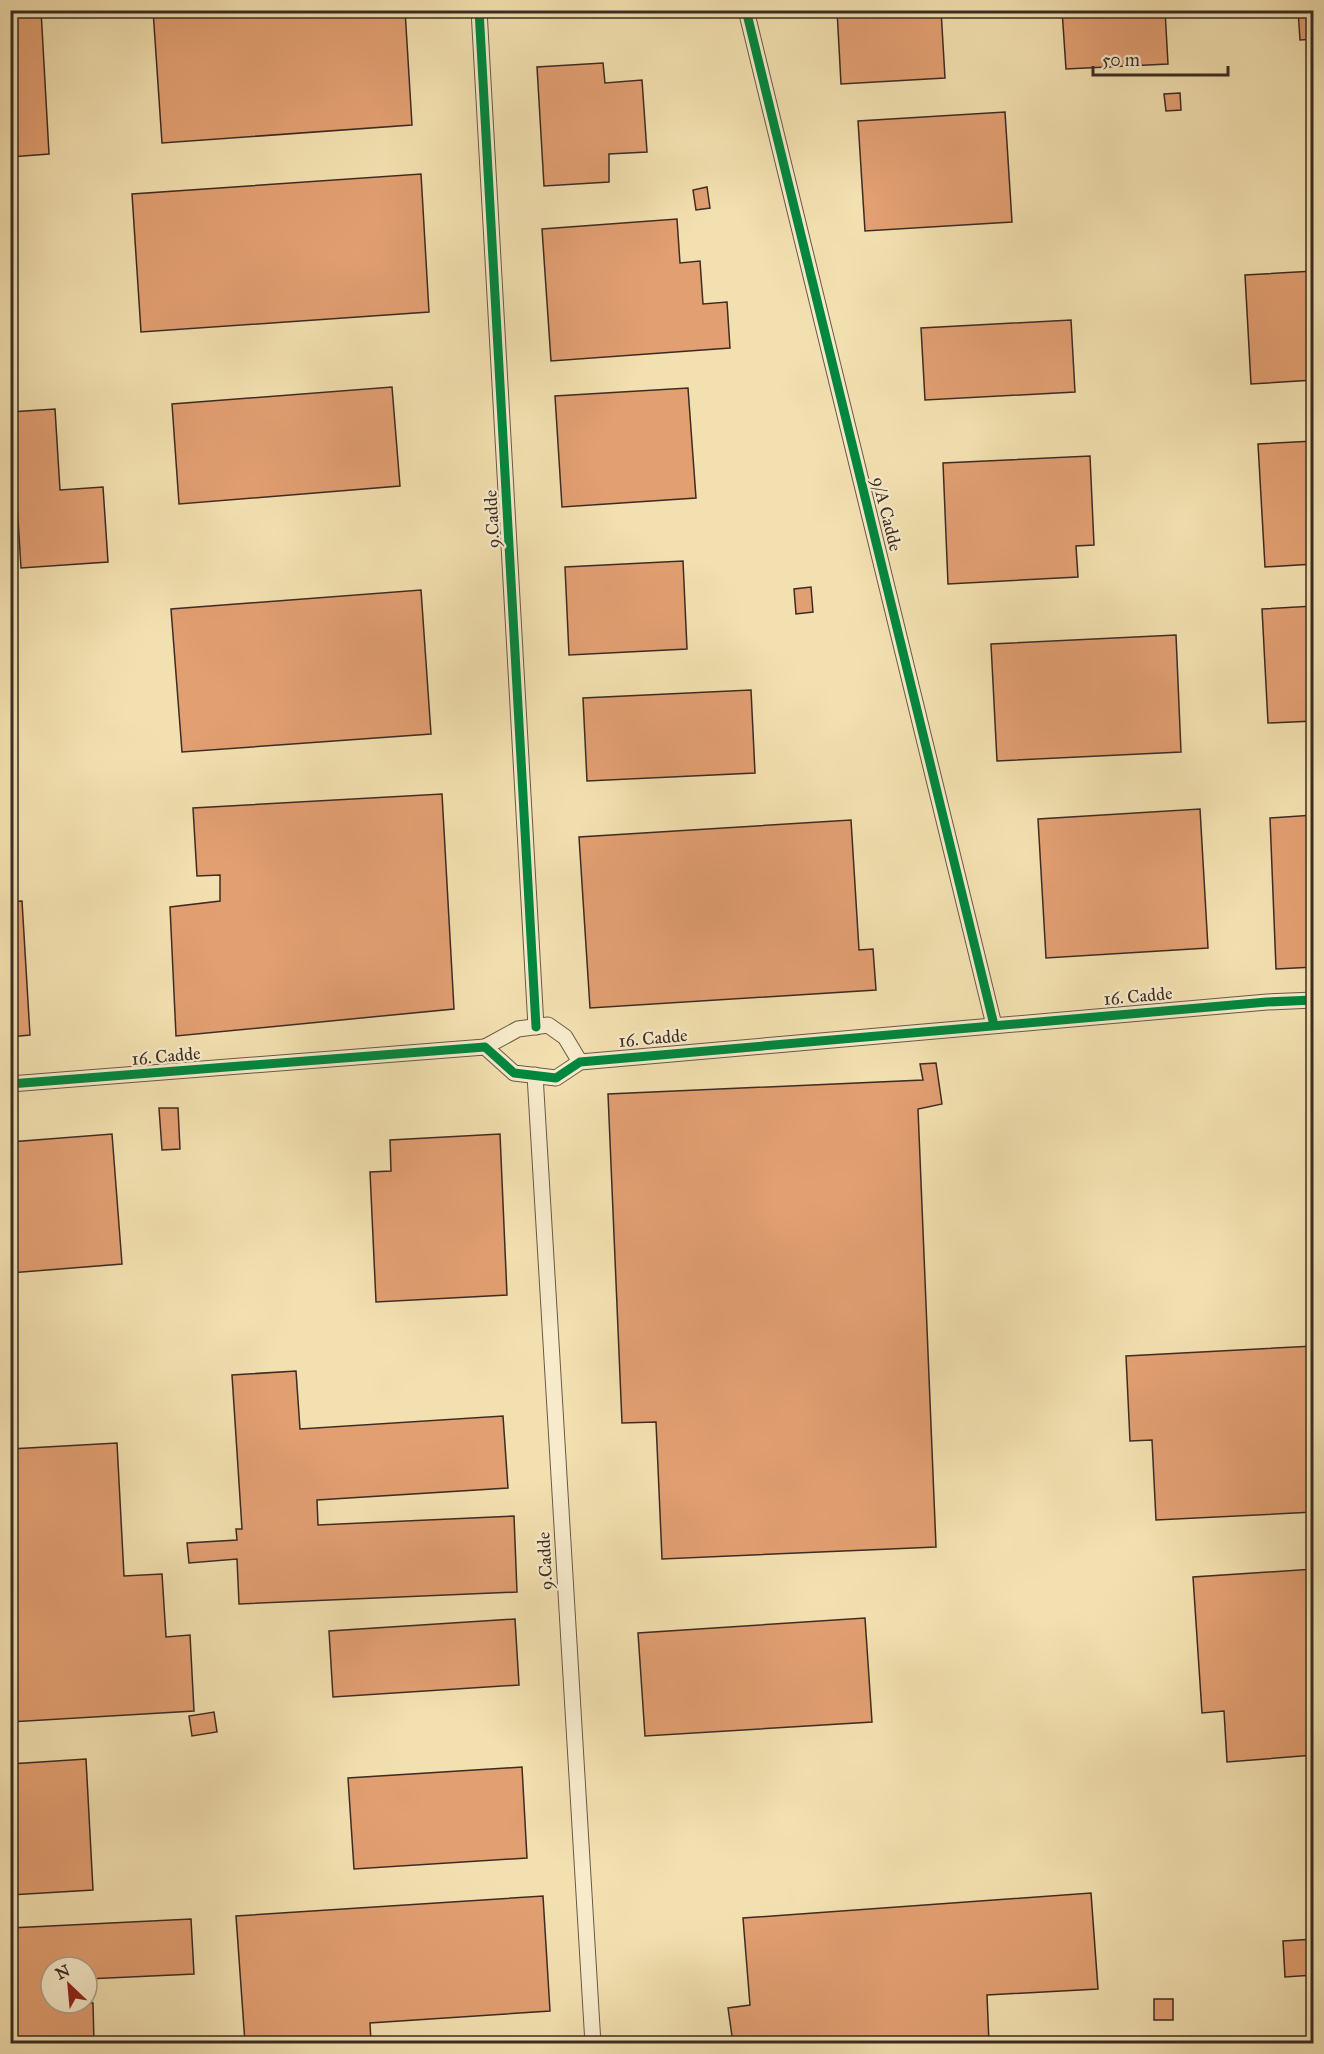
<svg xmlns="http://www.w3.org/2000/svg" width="1324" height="2054" font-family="'IM FELL Great Primer',serif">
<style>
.building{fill:#e29f72;stroke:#3c2c23;stroke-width:1.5}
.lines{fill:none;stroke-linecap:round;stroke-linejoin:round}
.minor-casing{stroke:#6a5946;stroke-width:17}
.minor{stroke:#f7ebcc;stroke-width:15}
.cycleway-casing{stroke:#f7ebcc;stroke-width:13}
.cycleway{stroke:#00873e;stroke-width:9}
.labels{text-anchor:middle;stroke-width:4.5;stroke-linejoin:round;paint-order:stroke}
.street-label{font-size:18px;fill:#3c2c23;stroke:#f7ebcc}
</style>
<rect width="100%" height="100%" fill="#f3e0b0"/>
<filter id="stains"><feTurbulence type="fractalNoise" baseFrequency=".00333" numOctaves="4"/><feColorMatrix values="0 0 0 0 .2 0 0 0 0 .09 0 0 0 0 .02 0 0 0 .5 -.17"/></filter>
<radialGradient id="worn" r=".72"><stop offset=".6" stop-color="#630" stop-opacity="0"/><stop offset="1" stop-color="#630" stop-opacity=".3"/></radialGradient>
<!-- building -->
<g class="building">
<path d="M10,10H41L49,154L10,157Z"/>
<path d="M153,10H405L412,125L162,143Z"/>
<path d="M837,10H941L945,78L841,84Z"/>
<path d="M1062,10H1165L1168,64L1066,69Z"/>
<path d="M1298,10H1314V39L1300,40Z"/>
<path d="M603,63L605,83L642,80L647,152L609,154V182L544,186L537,67Z"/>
<path d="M1180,93L1181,110L1166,111L1164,94Z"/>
<path d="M1005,112L1012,222L865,231L858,121Z"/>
<path d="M421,174L429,312L141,332L132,194Z"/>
<path d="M707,187L710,208L696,210L693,190Z"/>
<path d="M677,219L680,263L700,261L703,304L727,302L730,348L551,361L542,229Z"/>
<path d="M1314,271V380L1251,384L1245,275Z"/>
<path d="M1071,320L1075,392L925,400L921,328Z"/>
<path d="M392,387L400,486L179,504L172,404Z"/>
<path d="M688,388L696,498L562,507L555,396Z"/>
<path d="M55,409L60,490L103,487L108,562L21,568L14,455H10V412Z"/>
<path d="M1314,441V564L1265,567L1258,444Z"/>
<path d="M1090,456L1094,545L1076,546L1078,577L948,584L943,463Z"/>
<path d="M683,561L687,649L569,655L565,567Z"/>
<path d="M811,587L813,612L796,614L794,589Z"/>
<path d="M421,590L431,734L182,752L171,609Z"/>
<path d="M1314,606V721L1268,723L1262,609Z"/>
<path d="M1176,635L1181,752L997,761L991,644Z"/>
<path d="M751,690L755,773L587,781L583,698Z"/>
<path d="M442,794L454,1009L176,1036L170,907L220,901V875L197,876L193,808Z"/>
<path d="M1200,809L1208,948L1046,958L1038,819Z"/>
<path d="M1314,815V967L1276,969L1270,818Z"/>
<path d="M851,820L859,950L873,949L876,990L590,1008L579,837Z"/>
<path d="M22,901L30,1035L10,1037V902Z"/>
<path d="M936,1063L942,1104L918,1109L936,1547L662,1559L656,1422L622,1423L608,1094L923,1080L920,1064Z"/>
<path d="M159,1108H178L180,1149L162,1150Z"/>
<path d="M112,1134L122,1264L10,1273V1142Z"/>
<path d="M500,1134L507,1295L376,1302L370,1172L391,1171L390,1140Z"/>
<path d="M1314,1346V1512L1156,1520L1152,1440L1130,1441L1126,1356Z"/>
<path d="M296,1371L300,1429L503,1416L508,1488L317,1500L318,1525L514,1516L517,1592L239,1604L237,1559L189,1563L187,1543L237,1540L236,1529H242L232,1375Z"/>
<path d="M117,1443L124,1576L162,1574L166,1637L190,1635L194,1711L10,1722V1449Z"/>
<path d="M1314,1569V1755L1227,1762L1224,1711L1202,1713L1193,1577Z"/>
<path d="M865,1618L872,1722L645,1736L638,1633Z"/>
<path d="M515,1619L519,1685L333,1697L329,1631Z"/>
<path d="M214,1712L217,1732L192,1736L189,1716Z"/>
<path d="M86,1759L93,1890L10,1895V1764Z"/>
<path d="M522,1767L527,1858L354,1869L348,1778Z"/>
<path d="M1091,1893L1098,1989L987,1995L989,2043H733L728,2008L750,2005L743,1918Z"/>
<path d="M543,1896L550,2011L370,2023L371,2043H245L236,1916Z"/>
<path d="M191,1919L194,1974L87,1979V1967H51V2003H93L94,2043H10V1928Z"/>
<path d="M1314,1939V1975L1285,1977L1283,1941Z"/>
<rect x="1154" y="1999" width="19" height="21"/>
</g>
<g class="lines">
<defs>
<g id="minor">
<path d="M479,10L536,1027"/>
<path d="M746,10L994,1025"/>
<path d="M485,1047L518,1029L548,1025L565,1037L580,1062"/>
<path d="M535,1075L593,2044"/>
<path d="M10,1084L485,1047L514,1073L556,1078L580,1062L1267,1002L1314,1000"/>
</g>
</defs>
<!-- minor casing -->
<use href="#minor" class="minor-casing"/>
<!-- minor -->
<use href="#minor" class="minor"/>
<defs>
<g id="cycleway">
<path d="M479,10L536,1027"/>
<path d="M746,10L994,1025"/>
<path d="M10,1084L485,1047L514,1073L556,1078L580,1062L1267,1002L1314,1000"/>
</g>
</defs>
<!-- cycleway casing -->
<use href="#cycleway" class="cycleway-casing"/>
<!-- cycleway -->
<use href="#cycleway" class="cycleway"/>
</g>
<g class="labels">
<!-- street labels -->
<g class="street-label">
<text transform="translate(887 514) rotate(76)" y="6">9/A Cadde</text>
<text transform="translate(492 519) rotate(-93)" y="6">9.Cadde</text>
<text transform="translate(1138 996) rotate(-5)" y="6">16. Cadde</text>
<text transform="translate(653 1038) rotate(-5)" y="6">16. Cadde</text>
<text transform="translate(166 1056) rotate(-5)" y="6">16. Cadde</text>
<text transform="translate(545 1561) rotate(-93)" y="6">9.Cadde</text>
</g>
</g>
<!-- margin -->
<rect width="1324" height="2054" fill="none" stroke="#f3e0b0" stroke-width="36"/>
<rect x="12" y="12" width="1300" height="2030" fill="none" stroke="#3c2c23" stroke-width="3"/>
<rect x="18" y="18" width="1288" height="2018" fill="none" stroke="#3c2c23" stroke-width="1.5"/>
<!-- north arrow -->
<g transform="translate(69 1985) rotate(334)"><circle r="28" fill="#f7ebcc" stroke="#ac9f88" stroke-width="1.5"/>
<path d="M0-4.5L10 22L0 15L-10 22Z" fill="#8f2418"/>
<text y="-9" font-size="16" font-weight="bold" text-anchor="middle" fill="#3c2c23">N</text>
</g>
<!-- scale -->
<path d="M1093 66v9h135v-9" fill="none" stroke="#3c2c23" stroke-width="3"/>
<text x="1102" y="66" font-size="18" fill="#3c2c23" stroke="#f7ebcc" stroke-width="4.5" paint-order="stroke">50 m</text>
<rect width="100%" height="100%" filter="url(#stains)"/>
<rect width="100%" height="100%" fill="url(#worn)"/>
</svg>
